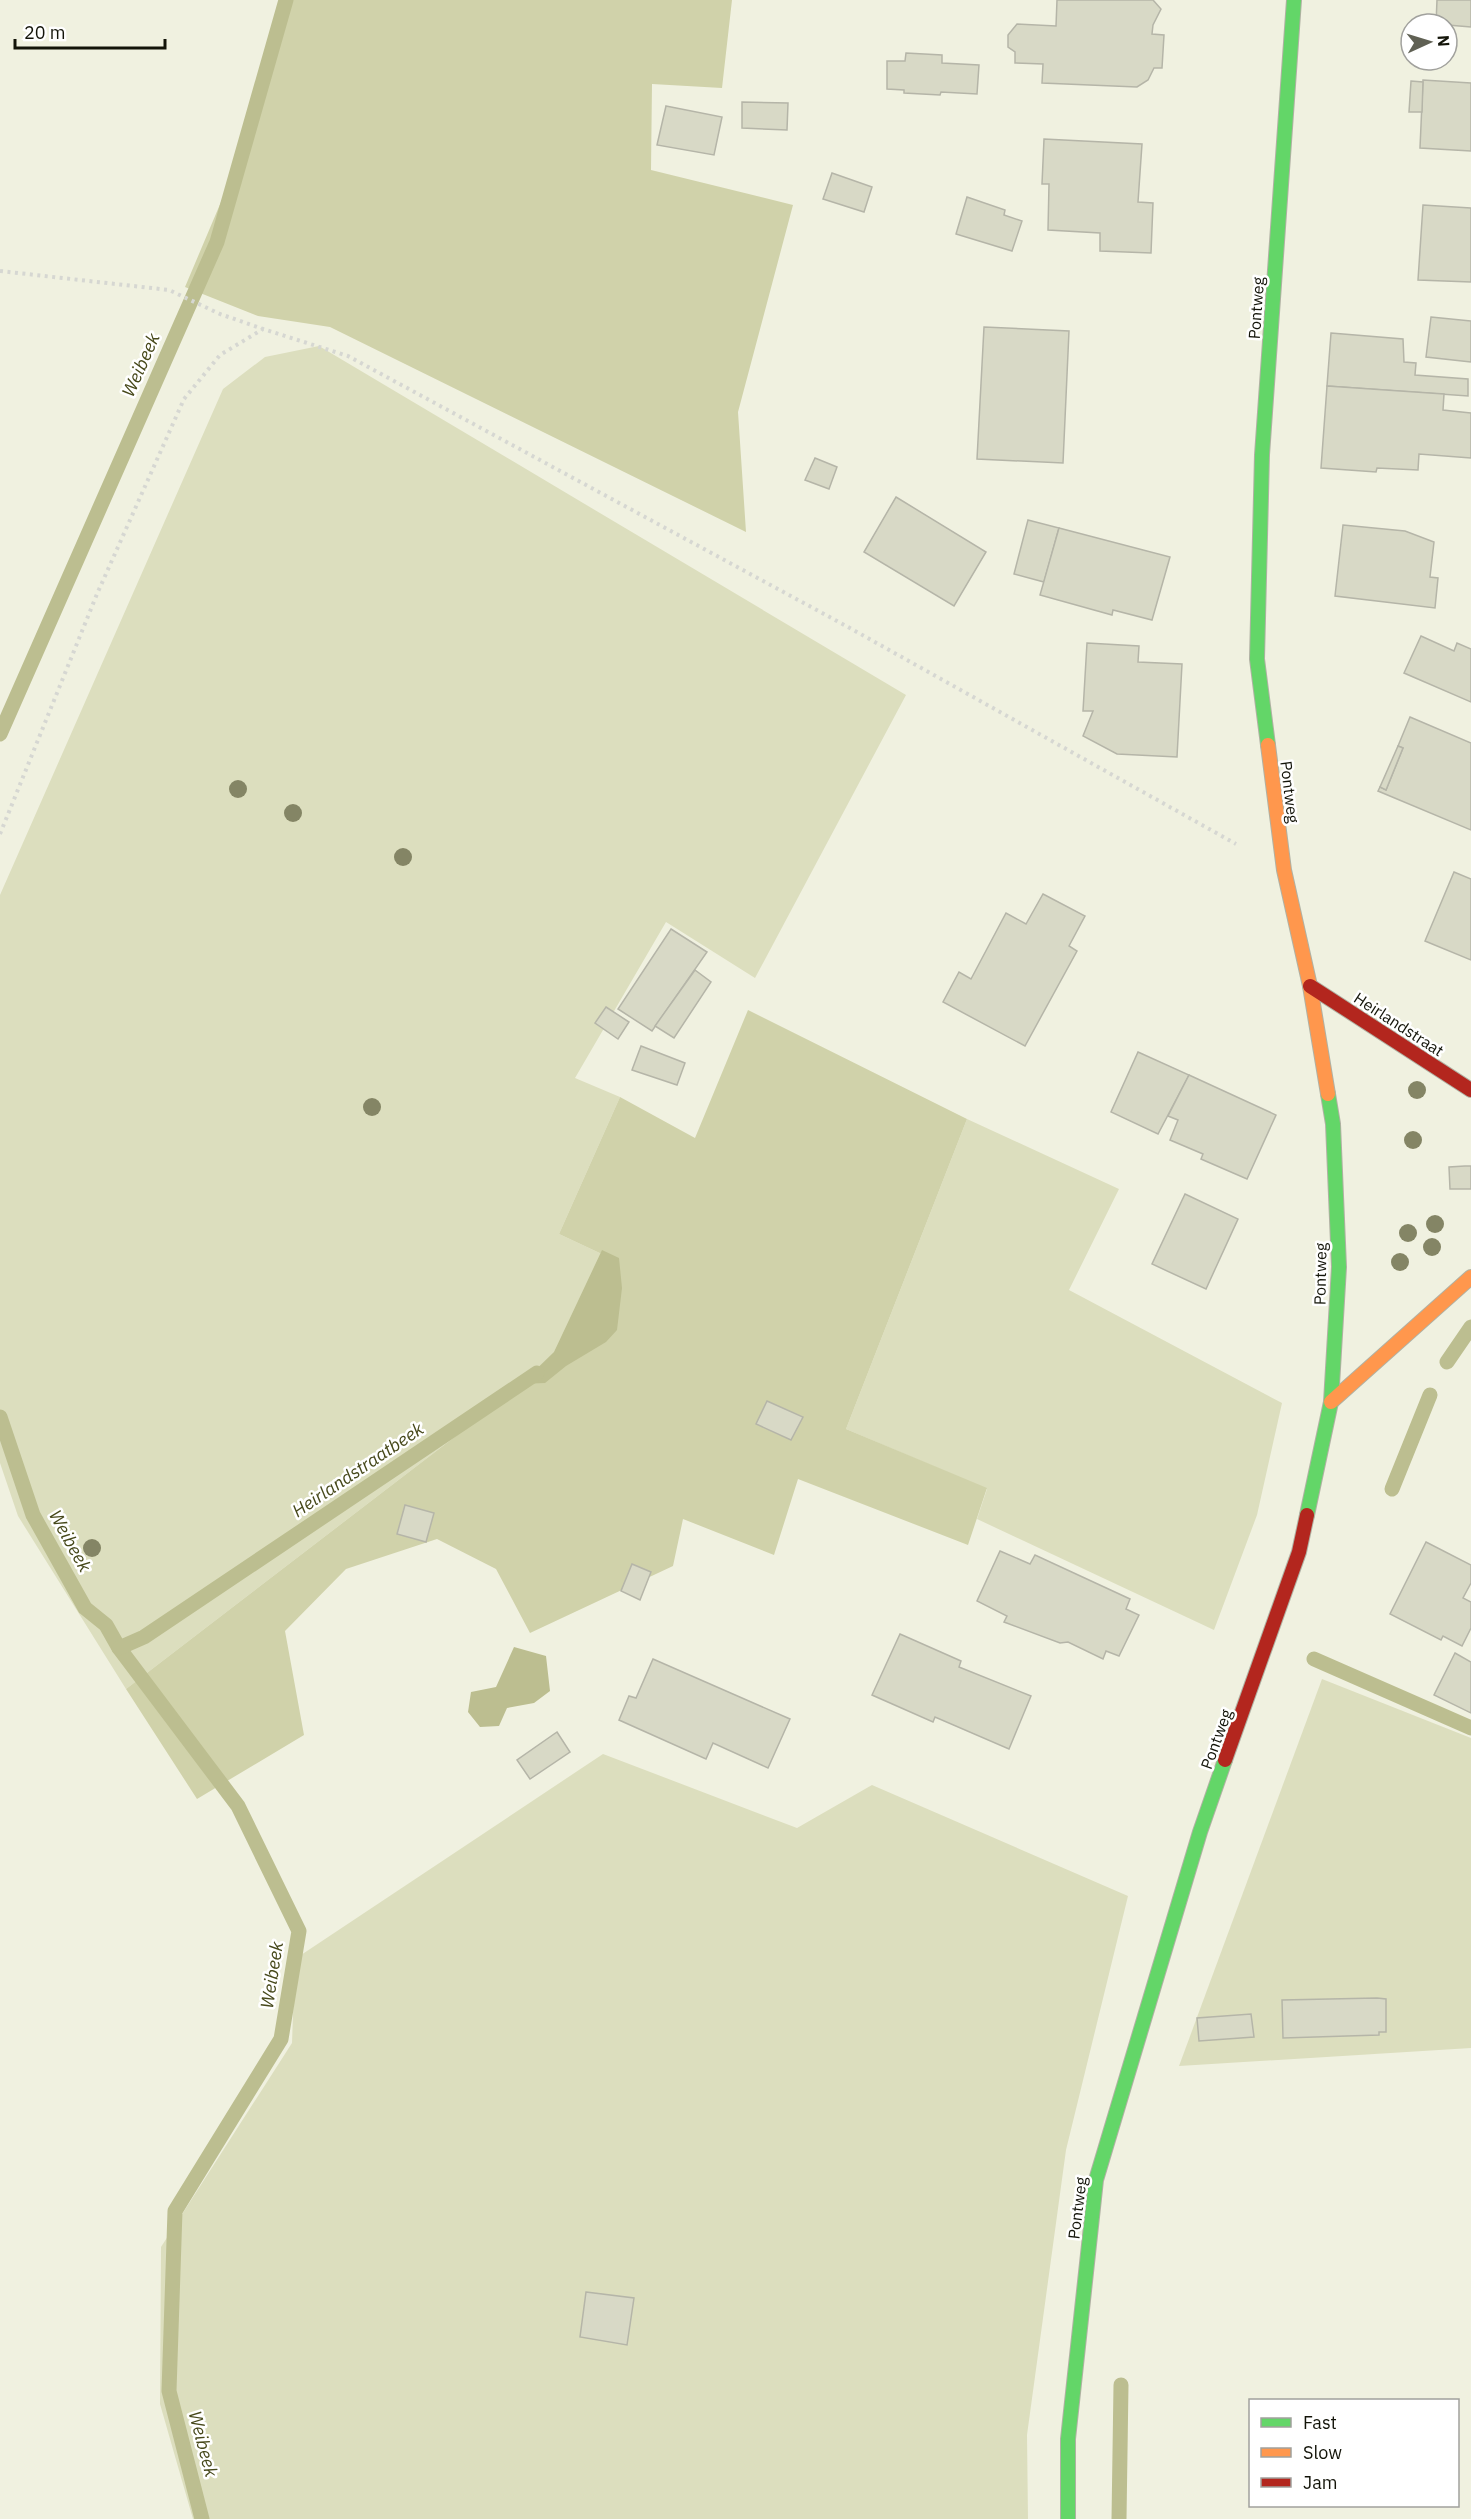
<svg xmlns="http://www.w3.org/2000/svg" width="1471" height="2519" font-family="'IBM Plex Sans',sans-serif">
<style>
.green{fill:#dcdebe}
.forest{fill:#d0d2aa}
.water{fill:#bcbe90}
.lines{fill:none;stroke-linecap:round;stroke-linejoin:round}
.stream{stroke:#bcbe90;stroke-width:15}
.building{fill:#d8d9c6;stroke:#b5b5a8;stroke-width:1.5}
.fast-casing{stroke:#b0b1a3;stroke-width:16}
.slow-casing{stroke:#b0b1a3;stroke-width:16}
.jam-casing{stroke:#b0b1a3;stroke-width:16}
.path{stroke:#d6d7d2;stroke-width:4;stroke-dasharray:3 4.5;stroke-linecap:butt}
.fast{stroke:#63d668;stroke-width:14}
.slow{stroke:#ff974d;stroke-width:14}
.jam{stroke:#b3261e;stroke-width:14}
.tree{fill:#848565}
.labels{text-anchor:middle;stroke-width:5;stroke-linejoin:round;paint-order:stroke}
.street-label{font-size:16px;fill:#131409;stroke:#fff}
.water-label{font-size:18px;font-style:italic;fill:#46481a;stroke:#fff}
</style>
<rect width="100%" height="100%" fill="#f0f1e0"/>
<!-- green -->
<g class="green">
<path d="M319,346L906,695L755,978L666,922L575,1078L620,1097L559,1234L606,1256L564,1353L126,1689L18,1516L0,1463V895L223,389L265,357Z"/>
<path d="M967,1119L1119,1189L1069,1290L1282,1403L1257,1515L1214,1630L977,1519L987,1489L846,1429Z"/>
<path d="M1322,1679L1471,1738V2048L1179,2066Z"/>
<path d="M603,1754L797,1828L872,1785L1128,1896L1066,2150L1027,2435L1028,2519H193L160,2404L161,2247L292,2043L295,1959Z"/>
</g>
<!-- forest -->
<g class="forest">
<path d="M287,0H732L722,88L652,84L651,170L793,205L738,412L746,532L330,327L258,316L185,287L243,150Z"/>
<path d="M748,1010L967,1119L846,1429L987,1488L968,1545L798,1479L774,1555L683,1519L673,1566L530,1633L496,1569L437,1539L346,1569L285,1631L304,1735L197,1799L126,1689L564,1353L606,1256L559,1234L620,1097L695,1138Z"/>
</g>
<!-- water -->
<g class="water">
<path d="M602,1250L619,1258L622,1288L617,1330L606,1342L566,1366L545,1383L521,1384L554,1352Z"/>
<path d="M514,1647L546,1656L550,1691L534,1703L507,1708L499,1726L480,1727L468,1712L471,1692L496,1687Z"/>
</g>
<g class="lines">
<!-- stream -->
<g class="stream">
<path d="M0,734L217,242L286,0"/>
<path d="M1447,1362L1471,1327"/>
<path d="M0,1417L33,1515L85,1608L106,1625L119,1648L238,1806L299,1931L281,2039L175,2211L169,2391L202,2519"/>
<path d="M1392,1489L1430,1395"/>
<path d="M119,1648L144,1637L537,1373"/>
<path d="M1314,1659L1471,1728"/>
<path d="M1119,2519L1121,2385"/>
</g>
</g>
<!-- building -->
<g class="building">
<path d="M1057,0H1153L1161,9L1153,25L1152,34L1164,35L1162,68H1154L1148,80L1137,87L1042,83L1043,64L1015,63V52L1008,47V35L1017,24L1056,26Z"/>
<path d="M1437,0H1471V27L1436,24Z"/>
<path d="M906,53L942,55V63L979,65L977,94L941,92L940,95L904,93V90L887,89V61H905Z"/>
<path d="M1423,80L1471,83V151L1420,148Z"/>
<path d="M1411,81L1423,82L1422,112H1409Z"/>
<path d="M742,102L788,103L787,130L742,128Z"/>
<path d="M666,106L722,117L714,155L657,145Z"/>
<path d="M1044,139L1142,144L1138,202L1153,203L1151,253L1100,251V233L1048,230L1049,184H1042Z"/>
<path d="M832,173L872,187L864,212L823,199Z"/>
<path d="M967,197L1005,210L1004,215L1022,221L1012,251L956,234Z"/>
<path d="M1423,205L1471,208V282L1418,280Z"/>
<path d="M1431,317L1471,321V362L1426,357Z"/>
<path d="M984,327L1069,331L1063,463L977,459Z"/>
<path d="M1331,333L1403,339L1404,362L1416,363L1415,375L1468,379V396L1327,386Z"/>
<path d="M1327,386L1444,394L1443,410L1471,413V458L1419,454L1418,470L1377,468L1376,472L1321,468Z"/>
<path d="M815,458L837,467L829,489L805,480Z"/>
<path d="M896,497L986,552L954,606L864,552Z"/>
<path d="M1028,520L1059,528L1044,582L1014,574Z"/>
<path d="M1343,525L1405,531L1434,542L1430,577L1438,578L1435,608L1335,596Z"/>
<path d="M1059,528L1170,557L1152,620L1113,610L1112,615L1040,595Z"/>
<path d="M1421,636L1454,651L1457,643L1471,649V702L1404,673Z"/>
<path d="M1087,643L1139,646L1138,662L1182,664L1177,757L1117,754L1083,736L1093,711H1083Z"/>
<path d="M1410,717L1471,743V830L1378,791L1380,787L1386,790L1403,748L1398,746Z"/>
<path d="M1398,746L1403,748L1386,790L1380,787Z"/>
<path d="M1454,872L1471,879V960L1425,941Z"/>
<path d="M1043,894L1085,916L1069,946L1077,951L1025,1046L943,1002L959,972L971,979L1006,913L1026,924Z"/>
<path d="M671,929L707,952L652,1031L618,1009Z"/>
<path d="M695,970L711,982L674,1038L655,1026Z"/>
<path d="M606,1007L629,1022L618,1039L595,1023Z"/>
<path d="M641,1046L685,1063L677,1085L632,1070Z"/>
<path d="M1138,1052L1189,1075L1158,1134L1111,1112Z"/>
<path d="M1189,1075L1276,1115L1247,1179L1201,1159L1203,1154L1170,1140L1178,1120L1168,1116Z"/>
<path d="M1465,1166H1471V1189H1450L1449,1167Z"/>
<path d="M1185,1194L1238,1219L1206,1289L1152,1264Z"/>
<path d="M767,1401L803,1417L791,1440L756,1424Z"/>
<path d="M405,1505L434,1513L426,1542L397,1534Z"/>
<path d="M1426,1542L1471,1565V1583L1463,1598L1471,1602V1628L1462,1646L1443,1636L1441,1640L1390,1614Z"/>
<path d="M1000,1551L1030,1564L1035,1555L1130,1599L1126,1609L1139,1615L1119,1656L1106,1651L1103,1659L1068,1642L1060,1643L1004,1622L1007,1616L977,1601Z"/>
<path d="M632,1564L651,1572L640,1600L621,1591Z"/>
<path d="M900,1634L961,1661L959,1667L1031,1696L1009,1749L935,1717L933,1722L872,1695Z"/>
<path d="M1455,1653L1471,1662V1713L1434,1695Z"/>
<path d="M653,1659L790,1719L768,1768L713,1743L706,1759L619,1720L629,1696L636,1698Z"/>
<path d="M557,1732L570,1752L530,1779L517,1760Z"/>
<path d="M1377,1998L1386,1999V2032H1379V2035L1283,2038L1282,2000Z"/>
<path d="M1251,2014L1254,2037L1199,2041L1197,2018Z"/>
<path d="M586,2292L634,2298L627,2345L580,2337Z"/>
</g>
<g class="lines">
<defs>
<g id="fast">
<path d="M1268,745L1257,659L1262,455L1294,0"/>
<path d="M1307,1515L1331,1402L1339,1267L1333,1124L1328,1094"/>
<path d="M1068,2519V2439L1096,2180L1200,1832L1225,1760"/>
</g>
<g id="slow">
<path d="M1268,745L1284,870L1310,986L1328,1094"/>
<path d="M1331,1402L1471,1277"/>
</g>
<g id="jam">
<path d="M1310,986L1471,1090"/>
<path d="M1225,1760L1299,1552L1307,1515"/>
</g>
</defs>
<!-- fast casing -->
<use href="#fast" class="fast-casing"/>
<!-- slow casing -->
<use href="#slow" class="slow-casing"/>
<!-- jam casing -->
<use href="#jam" class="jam-casing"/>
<!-- path -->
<g class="path">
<path d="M0,271L169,290L220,314L263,329"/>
<path d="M0,834L97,594L184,399L220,355L263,329L348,356L848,627L1236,844"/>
</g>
<!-- fast -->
<use href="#fast" class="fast"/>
<!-- slow -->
<use href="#slow" class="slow"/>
<!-- jam -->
<use href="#jam" class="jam"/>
</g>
<!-- trees -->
<g class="tree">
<circle cx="238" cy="789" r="9"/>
<circle cx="293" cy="813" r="9"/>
<circle cx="403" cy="857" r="9"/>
<circle cx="1417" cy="1090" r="9"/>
<circle cx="372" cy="1107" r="9"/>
<circle cx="1413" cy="1140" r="9"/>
<circle cx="1435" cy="1224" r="9"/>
<circle cx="1408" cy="1233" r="9"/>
<circle cx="1432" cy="1247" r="9"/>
<circle cx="1400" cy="1262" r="9"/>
<circle cx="92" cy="1548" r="9"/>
</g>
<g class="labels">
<!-- street labels -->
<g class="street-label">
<text transform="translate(1256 308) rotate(-86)" y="6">Pontweg</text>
<text transform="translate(1290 792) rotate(83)" y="6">Pontweg</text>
<text transform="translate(1399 1024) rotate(33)" y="6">Heirlandstraat</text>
<text transform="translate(1320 1274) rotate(-89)" y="6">Pontweg</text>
<text transform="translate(1216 1739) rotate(-70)" y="6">Pontweg</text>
<text transform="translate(1077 2208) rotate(-83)" y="6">Pontweg</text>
</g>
<!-- water labels -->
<g class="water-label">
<text transform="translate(141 365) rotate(-66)" y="6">Weibeek</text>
<text transform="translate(358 1470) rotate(-34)" y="6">Heirlandstraatbeek</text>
<text transform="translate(70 1541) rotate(61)" y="6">Weibeek</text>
<text transform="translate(272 1975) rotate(-81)" y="6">Weibeek</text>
<text transform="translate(203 2444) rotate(75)" y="6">Weibeek</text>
</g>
</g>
<!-- legend -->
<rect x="1249" y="2399" width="210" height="108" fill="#ffffff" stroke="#a1a19d" stroke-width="1.5"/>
<rect x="1261" y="2418" width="30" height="9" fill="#63d668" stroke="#a1a19d" stroke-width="1.5"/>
<text x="1303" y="2429" font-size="18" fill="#131409">Fast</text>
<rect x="1261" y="2448" width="30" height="9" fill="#ff974d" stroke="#a1a19d" stroke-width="1.5"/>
<text x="1303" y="2459" font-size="18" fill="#131409">Slow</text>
<rect x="1261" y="2478" width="30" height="9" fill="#b3261e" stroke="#a1a19d" stroke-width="1.5"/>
<text x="1303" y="2489" font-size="18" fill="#131409">Jam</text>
<!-- north arrow -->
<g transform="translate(1429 42) rotate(86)"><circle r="28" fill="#ffffff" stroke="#a1a19d" stroke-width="1.5"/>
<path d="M0-4.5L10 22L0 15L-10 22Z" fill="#606154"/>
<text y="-9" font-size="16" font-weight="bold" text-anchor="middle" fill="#131409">N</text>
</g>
<!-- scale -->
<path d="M15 39v9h150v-9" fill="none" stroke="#131409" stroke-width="3"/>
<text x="24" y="39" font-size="18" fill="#131409" stroke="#ffffff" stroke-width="4.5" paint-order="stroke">20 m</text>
</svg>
